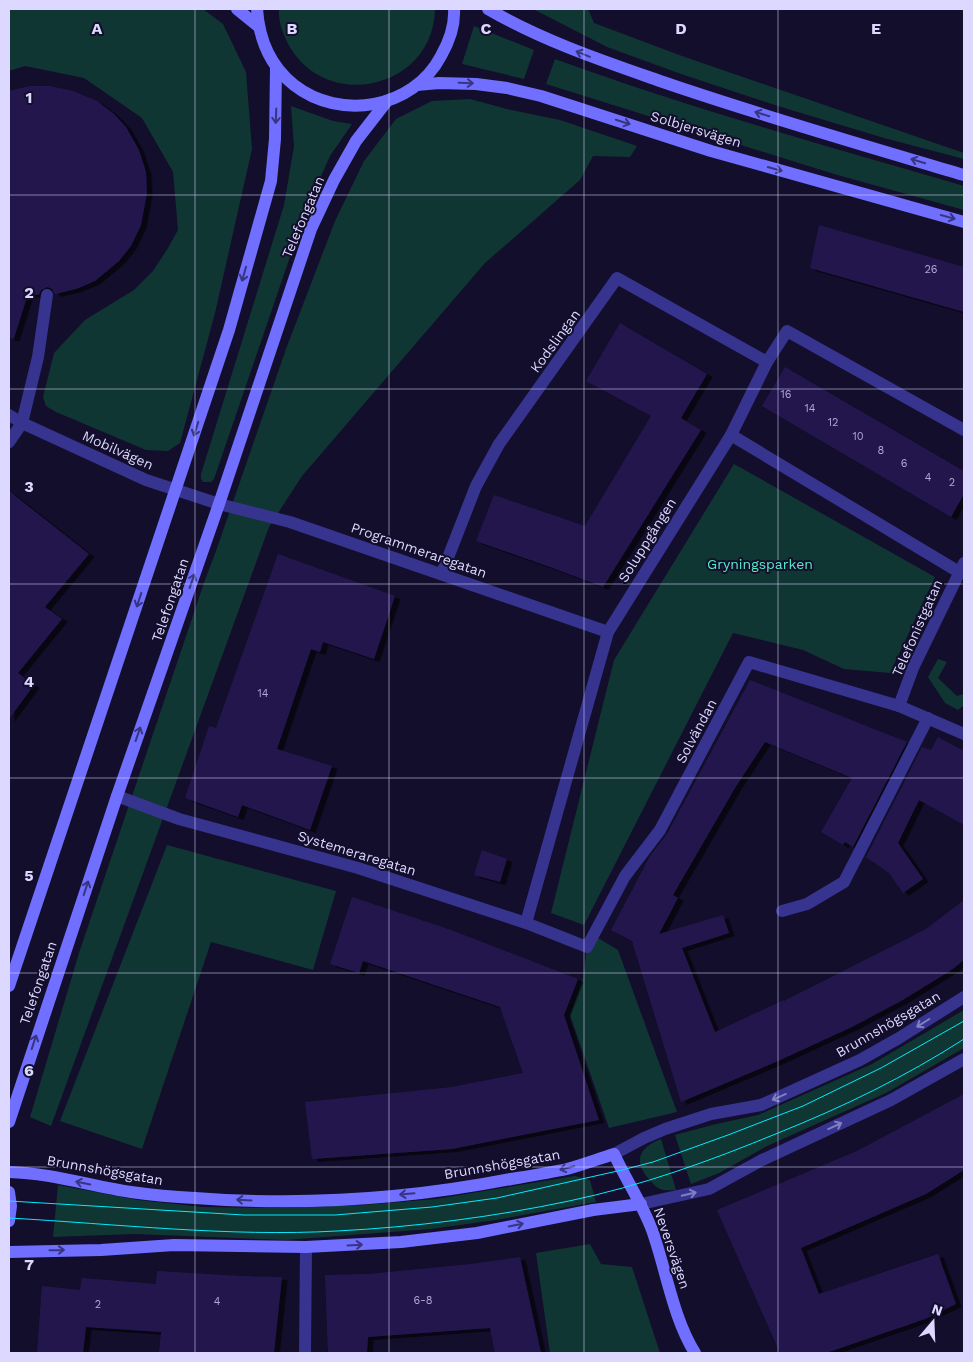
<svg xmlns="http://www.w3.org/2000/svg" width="973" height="1362" font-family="'Work Sans',sans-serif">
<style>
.green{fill:#103634}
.building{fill:#22184e;filter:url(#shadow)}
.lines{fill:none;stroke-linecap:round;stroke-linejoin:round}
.lane{stroke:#36348f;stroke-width:12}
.street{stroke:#36348f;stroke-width:12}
.secondary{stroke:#706fff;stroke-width:12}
.tram{stroke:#04eaff;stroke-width:1}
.oneway{stroke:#383580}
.oneway2{stroke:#817ec1}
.grid{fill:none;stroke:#dcd8ff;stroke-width:1;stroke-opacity:0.55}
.labels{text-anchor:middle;stroke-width:4;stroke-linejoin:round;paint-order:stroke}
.number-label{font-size:11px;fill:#aea8d3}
.street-label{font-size:14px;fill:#dcd8ff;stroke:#120e2b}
.park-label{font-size:14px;fill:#56edc5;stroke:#120e2b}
.grid-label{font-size:16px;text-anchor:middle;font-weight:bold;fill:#dcd8ff;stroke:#120e2b;stroke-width:4;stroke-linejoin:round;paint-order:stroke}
</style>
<defs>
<filter id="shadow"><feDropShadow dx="5.5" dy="3" stdDeviation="0" flood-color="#0009"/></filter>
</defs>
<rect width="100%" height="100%" fill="#120e2b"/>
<!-- green -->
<g class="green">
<path d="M9,9H203L223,24L246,72L252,149L215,313L180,443L168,451L146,450L56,412L46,406L43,397L54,353L85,320L134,290L153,271L168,248L178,230L173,172L142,118L84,78L25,66L9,71Z"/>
<path d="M279,9H435C434,86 332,113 291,49C284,37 278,23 279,9Z"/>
<path d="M533,9H588L594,23L682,56L964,153V159L884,138L781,107L681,74L607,47Z"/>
<path d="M474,26L534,50L524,79L462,64Z"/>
<path d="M555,59C689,108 827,146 964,186V210L834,174L546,84Z"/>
<path d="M470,99L507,109L560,120L637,146L630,157L593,156L580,180L485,263L302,476L269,527L51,1126L30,1117L79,953L205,580L216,551L286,349L335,221L364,161L396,119L432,101Z"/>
<path d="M291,106L333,121L352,124L330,156L306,210L214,479L211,482H203L201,479V474L284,205L294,146Z"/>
<path d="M734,464L935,577L890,673L844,669L803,650L733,633L584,925L551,913L614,660Z"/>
<path d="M938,659L947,662L938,678L957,696L964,694V705L958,710L945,703L928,677Z"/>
<path d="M167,845L336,891L313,970L211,942L142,1149L60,1121Z"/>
<path d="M593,935L618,950L677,1112L609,1128L570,1015L583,978L587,947Z"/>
<path d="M964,1010V1048L886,1093L767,1146L719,1173L691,1184L675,1135L716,1124L758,1115L872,1064Z"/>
<path d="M661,1139L676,1190C671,1190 665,1191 660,1189C655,1187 652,1182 648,1178C633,1160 640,1147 661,1139Z"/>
<path d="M575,1176L590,1180L596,1202L496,1220L431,1229L285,1240L134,1234L53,1237L58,1185L138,1200L203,1207L274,1208L364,1205L436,1199Z"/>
<path d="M590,1244L601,1264L632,1267L660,1353H550L536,1253Z"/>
</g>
<!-- building -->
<g class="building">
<path d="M29,86H50L73,91L97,101L114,114L126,127L139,150L146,172L147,193L141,225L131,246L119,261L95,281L76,289L55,294L52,289L48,287L41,290L39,295L28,294L14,338H9V91Z"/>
<path d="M819,225L964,267V312L810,268Z"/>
<path d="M620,323L707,374L681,418L701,430L603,587L550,567L476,541L494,495L585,526L651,416L586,381Z"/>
<path d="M785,367L964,471V494L951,517L762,406Z"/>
<path d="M9,491L89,554L45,607L62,619L18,673L34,685L9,719Z"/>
<path d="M278,554L395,596L374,659L323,642L320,652L311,649L277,749L332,766L310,830L242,805L238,817L185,798L209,726L216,728Z"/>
<path d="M750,680L907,742L853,847L845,842L843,845L821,832L852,778L765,742L735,788L673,895L678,898L659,934L723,915L729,933L682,948L715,1032L784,1000V1001L926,929L964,900V960L950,971L901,1001L852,1027L778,1061L681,1102L632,941L611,930L650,856L667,834Z"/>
<path d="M938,737L964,751V825L919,800L898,843L923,879L903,893L889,873L866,857L922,747L931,750Z"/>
<path d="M482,850L507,859L500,882L474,875Z"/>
<path d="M352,897L451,930L578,979L564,1015L599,1120L452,1149L312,1159L305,1102L452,1087L523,1073L500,1007L363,961L359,973L330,964Z"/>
<path d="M964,1094V1170L926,1194L801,1248L819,1294L938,1254L956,1304L925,1319L826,1353H780L717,1210L857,1151Z"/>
<path d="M520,1257L541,1353H495L490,1328L368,1337L367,1353H328L325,1275L369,1274L471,1264Z"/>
<path d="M157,1271L240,1276L282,1277L274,1353H159L161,1332L86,1327L83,1353H37L42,1286L80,1290L82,1278L156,1284Z"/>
</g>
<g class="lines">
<!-- lane -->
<g class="lane">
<path d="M731,435L767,362L787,331L964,430"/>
<path d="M9,442L22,423L38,357L47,295"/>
<path d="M442,573L476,486L499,444L617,278L767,362"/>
<path d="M782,911L807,904L844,882L928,718"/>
<path d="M305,1353L306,1247"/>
</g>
<!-- street -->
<g class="street">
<path d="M9,415L22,423L146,480L219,504L290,522L608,632"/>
<path d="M899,706L913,668L964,563"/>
<path d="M117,796L179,819L358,868L526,923L587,947L625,876L660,830L749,662L899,706L964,734"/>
<path d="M526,923L608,632L731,435L959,572"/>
<path d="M614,1154L644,1138L665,1129L711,1114L761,1105L860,1060L899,1038L964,997"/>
<path d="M641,1204L709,1189L762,1160L891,1100L964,1059"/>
</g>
<!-- secondary -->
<g class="secondary">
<path d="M237,9L258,26"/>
<path d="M257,9C259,38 270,66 294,85C340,121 413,109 441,56C449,42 455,25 454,9"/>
<path d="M488,9C543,41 603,61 663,82C762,116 863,145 964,175"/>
<path d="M417,85L439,83L476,84L507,88L541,96L711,151L964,222"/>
<path d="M9,986L229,330L271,181L275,139L276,67"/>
<path d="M9,1122L117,796L219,504L311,229L334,180L356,141L387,101"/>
<path d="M9,1172C51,1173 90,1186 131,1192C152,1195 174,1197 195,1198C300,1206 408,1199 511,1179C529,1176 548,1173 567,1169C582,1165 598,1159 614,1154C626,1180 642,1203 652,1230C666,1269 673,1318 695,1353"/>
<path d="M9,1192L11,1206L9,1221"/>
<path d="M9,1252L101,1250L174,1245L306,1247L401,1242L477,1233L593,1210L641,1204"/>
</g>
<!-- tram -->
<g class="tram">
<path d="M9,1201L244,1215H335L432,1207L497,1198L622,1170L653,1162L728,1135L803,1106L881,1068L964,1021"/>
<path d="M9,1218C117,1224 229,1237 337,1231C415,1227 493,1217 569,1201C641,1186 710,1161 778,1133C843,1107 905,1077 964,1039"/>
</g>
</g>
<!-- one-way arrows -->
<defs><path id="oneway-shaft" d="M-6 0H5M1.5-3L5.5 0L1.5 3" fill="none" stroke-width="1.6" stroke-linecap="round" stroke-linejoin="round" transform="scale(1.25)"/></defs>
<g class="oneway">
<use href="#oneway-shaft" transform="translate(583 54) rotate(-158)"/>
<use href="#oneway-shaft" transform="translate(466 83) rotate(2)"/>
<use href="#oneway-shaft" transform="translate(762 114) rotate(-163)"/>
<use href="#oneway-shaft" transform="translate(276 116) rotate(92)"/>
<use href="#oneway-shaft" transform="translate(623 122) rotate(18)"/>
<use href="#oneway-shaft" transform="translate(918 161) rotate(-163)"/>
<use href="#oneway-shaft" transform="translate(775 169) rotate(16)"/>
<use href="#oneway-shaft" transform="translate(948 217) rotate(15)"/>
<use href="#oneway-shaft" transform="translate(244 274) rotate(106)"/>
<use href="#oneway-shaft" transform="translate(196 429) rotate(108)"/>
<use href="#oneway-shaft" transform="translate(192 581) rotate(-71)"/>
<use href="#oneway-shaft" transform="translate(139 600) rotate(108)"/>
<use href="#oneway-shaft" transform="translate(138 734) rotate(-71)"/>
<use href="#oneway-shaft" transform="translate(86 888) rotate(-72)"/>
<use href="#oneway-shaft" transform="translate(34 1042) rotate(-72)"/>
<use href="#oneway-shaft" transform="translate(567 1168) rotate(166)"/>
<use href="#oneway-shaft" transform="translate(83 1183) rotate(-169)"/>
<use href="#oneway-shaft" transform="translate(407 1194) rotate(175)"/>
<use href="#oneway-shaft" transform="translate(244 1200) rotate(-177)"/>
<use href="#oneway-shaft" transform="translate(516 1225) rotate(-11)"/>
<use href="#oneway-shaft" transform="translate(355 1245) rotate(-3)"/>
<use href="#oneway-shaft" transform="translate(57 1250) rotate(-1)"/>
</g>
<g class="oneway2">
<use href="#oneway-shaft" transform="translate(923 1023) rotate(148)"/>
<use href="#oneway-shaft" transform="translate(779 1097) rotate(156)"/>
<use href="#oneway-shaft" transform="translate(835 1126) rotate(-25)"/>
<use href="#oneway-shaft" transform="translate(689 1194) rotate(-14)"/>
</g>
<!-- grid -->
<path class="grid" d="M195,9V1353M389,9V1353M584,9V1353M778,9V1353M9,195H964M9,389H964M9,584H964M9,778H964M9,973H964M9,1167H964"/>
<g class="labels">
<!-- number labels -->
<g class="number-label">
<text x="931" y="273">26</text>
<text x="786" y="398">16</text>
<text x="810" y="412">14</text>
<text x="833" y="426">12</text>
<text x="858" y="440">10</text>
<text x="881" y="454">8</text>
<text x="904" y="467">6</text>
<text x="928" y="481">4</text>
<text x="952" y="486">2</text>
<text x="263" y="697">14</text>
<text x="423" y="1304">6-8</text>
<text x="217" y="1305">4</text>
<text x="98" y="1308">2</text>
</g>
<!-- street labels -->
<g class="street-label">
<text transform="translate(696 129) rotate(17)" y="5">Solbjersvägen</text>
<text transform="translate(303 217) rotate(-67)" y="5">Telefongatan</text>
<text transform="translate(555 341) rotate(-54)" y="5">Kodslingan</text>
<text transform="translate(118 450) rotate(24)" y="5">Mobilvägen</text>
<text transform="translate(647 540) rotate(-58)" y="5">Soluppgången</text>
<text transform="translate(419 550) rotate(19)" y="5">Programmeraregatan</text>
<text transform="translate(170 600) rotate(-71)" y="5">Telefongatan</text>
<text transform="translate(917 628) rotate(-66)" y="5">Telefonistgatan</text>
<text transform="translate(696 731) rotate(-62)" y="5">Solvändan</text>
<text transform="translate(357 853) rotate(17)" y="5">Systemeraregatan</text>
<text transform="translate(38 983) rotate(-71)" y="5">Telefongatan</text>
<text transform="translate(888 1024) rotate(-30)" y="5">Brunnshögsgatan</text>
<text transform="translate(502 1164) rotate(-10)" y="5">Brunnshögsgatan</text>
<text transform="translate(105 1170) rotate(10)" y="5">Brunnshögsgatan</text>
<text transform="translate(672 1248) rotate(71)" y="5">Neversvägen</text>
</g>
<!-- park labels -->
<g class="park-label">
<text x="760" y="569">Gryningsparken</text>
</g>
</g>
<g class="grid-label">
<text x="97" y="34">A</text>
<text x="292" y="34">B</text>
<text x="486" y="34">C</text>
<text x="681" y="34">D</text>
<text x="876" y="34">E</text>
<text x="29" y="103">1</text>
<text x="29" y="298">2</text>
<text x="29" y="492">3</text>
<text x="29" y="687">4</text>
<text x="29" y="881">5</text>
<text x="29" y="1076">6</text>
<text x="29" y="1270">7</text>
</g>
<!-- border -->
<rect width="973" height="1362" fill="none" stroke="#dcd8ff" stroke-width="20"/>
<!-- north arrow -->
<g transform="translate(933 1322) rotate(19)" stroke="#120e2b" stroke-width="4" paint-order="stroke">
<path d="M0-4L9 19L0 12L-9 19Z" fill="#dcd8ff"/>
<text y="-8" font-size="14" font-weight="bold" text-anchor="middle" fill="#dcd8ff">N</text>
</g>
</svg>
